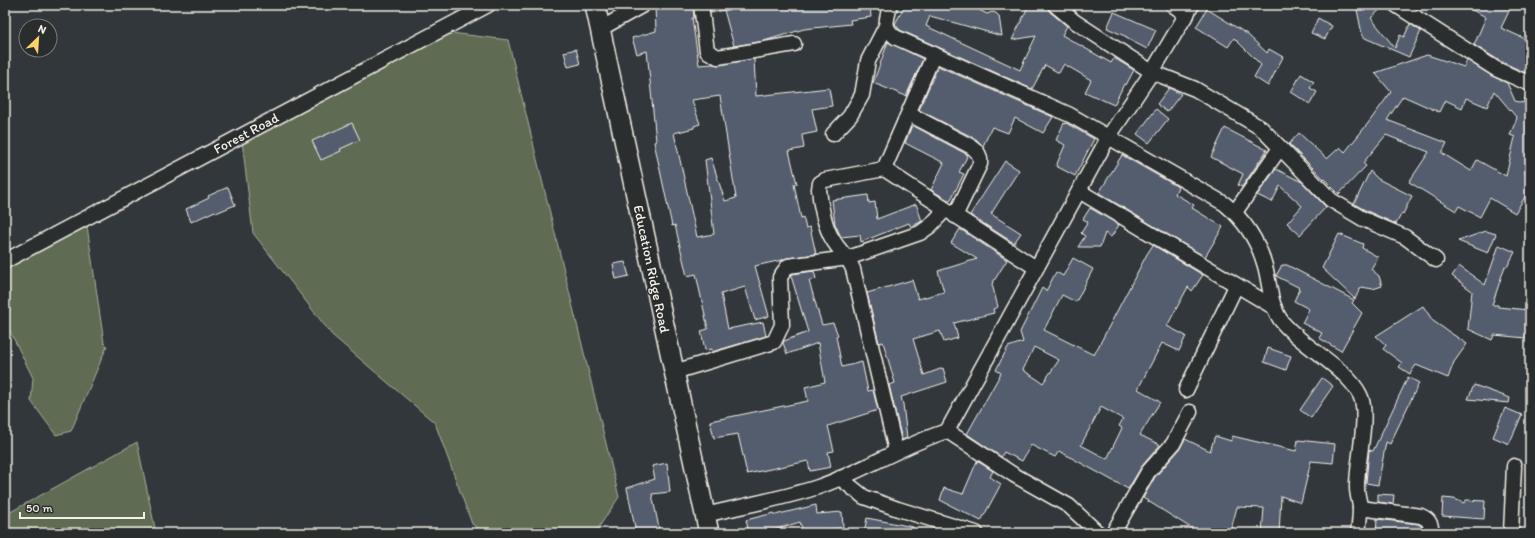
<svg xmlns="http://www.w3.org/2000/svg" width="1535" height="538" font-family="Itim,sans-serif">
<style>
.green{fill:#5e6c53;stroke:#a9ae9e}
.building{fill:#535d6d;stroke:#f4f1e8;fill-rule:evenodd}
.lines{fill:none;stroke-linecap:round;stroke-linejoin:round}
.street-casing{stroke:#f4f1e8;stroke-width:17}
.secondary-casing{stroke:#f4f1e8;stroke-width:22}
.street{stroke:#2a2d2e;stroke-width:14}
.secondary{stroke:#2a2d2e;stroke-width:19}
.labels{text-anchor:middle;stroke-width:3;stroke-linejoin:round;paint-order:stroke}
.street-label{font-size:14px;fill:#f4f1e8;stroke:#2a2d2e}
</style>
<rect width="100%" height="100%" fill="#32373b"/>
<filter id="ink" filterUnits="userSpaceOnUse"><feTurbulence type="fractalNoise" baseFrequency=".025" numOctaves="2"/><feDisplacementMap in="SourceGraphic" scale="8" xChannelSelector="R" yChannelSelector="G"/><feConvolveMatrix kernelMatrix="1 2 1 2 8 2 1 2 1" color-interpolation-filters="sRGB"/></filter>
<g filter="url(#ink)">
<!-- green -->
<g class="green">
<path d="M443,32L508,40L619,497L595,533H485L472,524L435,423L332,335L253,233L242,141Z"/>
<path d="M85,212L104,343L107,346L71,431L56,435L31,401L33,378L5,321V254Z"/>
<path d="M137,442L156,533H5V515Z"/>
</g>
<!-- building -->
<g class="building">
<path d="M655,5H693L694,18H692L699,65L713,64L719,65L754,59L756,96L829,88L832,106L812,109L817,132L802,135L804,148L789,151L797,184H794L801,218L803,217L806,228L810,227L816,254L787,258L782,260L755,266L769,316L755,320L745,287L721,294L728,329L763,322L766,336L712,352V349L705,350L701,331L708,329L696,274L687,276L675,225L672,226L654,142L656,141L647,51L637,54L632,38L656,31ZM720,96L736,198L725,201L711,158L705,160L714,234L697,237L674,133L694,128V126L700,124L692,100Z"/>
<path d="M710,5H870L871,17L850,20L851,24L804,29L764,41L734,46L724,10L711,13Z"/>
<path d="M905,5H969L987,14L992,12L996,13L999,16L1002,36L930,16L926,26L1020,70L1036,36L1012,40L1029,5H1047L1050,12L1067,26L1062,35L1111,63L1114,58L1134,70L1126,85L1124,84L1114,105L1085,92L1091,80L1064,64L1059,73L1045,65L1032,89L900,30L895,24Z"/>
<path d="M1068,5H1079L1075,11Z"/>
<path d="M1356,5H1385L1371,18L1395,48L1400,35L1404,37L1410,24L1421,31L1409,57L1365,38L1362,34Z"/>
<path d="M1462,5H1512L1501,28L1530,41V64L1526,73L1500,61L1474,45L1486,17Z"/>
<path d="M1207,9L1247,34L1267,53L1269,49L1283,57L1268,86L1254,77L1261,65L1234,38L1228,47L1196,27Z"/>
<path d="M1114,12L1156,30L1147,49L1126,38L1127,37L1107,28Z"/>
<path d="M1318,18L1332,26L1325,39L1311,33Z"/>
<path d="M888,42L923,59L906,96L873,83Z"/>
<path d="M576,49L580,64L568,67L564,52Z"/>
<path d="M1427,55L1464,67L1467,60L1492,76L1507,83L1515,101L1523,103L1528,92H1530V152L1525,174L1530,175V189L1515,213L1490,198L1480,217L1459,206L1456,211L1409,182L1429,152L1386,135L1363,163L1366,166L1339,194L1289,144L1299,133L1327,159L1340,147L1345,152L1369,122L1391,92L1375,73ZM1494,91L1517,118L1510,135L1515,137L1506,176L1477,160L1471,171L1442,153L1447,143L1387,120L1403,96L1439,112L1445,100L1462,108L1466,98L1487,107Z"/>
<path d="M938,66L1053,117L1043,133L1015,118L1008,133L992,127L983,146L976,139L919,110Z"/>
<path d="M1301,74L1314,82L1310,88L1317,92L1310,104L1291,92Z"/>
<path d="M1169,88L1181,94L1167,112L1157,104Z"/>
<path d="M1156,109L1168,119L1149,143L1137,134Z"/>
<path d="M352,123L360,140L340,149L341,151L321,160L312,141Z"/>
<path d="M1064,123L1065,124L1066,123L1094,139L1075,176L1056,166L1065,145L1056,140Z"/>
<path d="M912,125L968,155L959,172L964,174L950,201L931,190L944,163L905,143Z"/>
<path d="M1225,128L1267,150L1242,187L1238,185L1243,174L1211,157Z"/>
<path d="M1122,155L1178,187L1175,194L1194,205L1192,208L1223,227L1205,257L1099,193Z"/>
<path d="M1005,161L1019,170L991,214L1021,233L1014,243L970,215Z"/>
<path d="M1276,169L1302,182L1326,207L1300,235L1287,223L1302,206L1280,186L1272,202L1257,195Z"/>
<path d="M1370,171L1378,179L1412,196L1403,214L1402,213L1396,224L1367,211L1354,204Z"/>
<path d="M228,187L235,205L216,213L215,211L191,222L186,209L209,198L208,196Z"/>
<path d="M868,195L869,203L875,202L877,219L916,204L922,221L911,227L909,223L861,242L860,235L841,237L835,224L832,200Z"/>
<path d="M1090,208L1119,225L1111,237L1105,233L1100,247H1078L1085,236L1081,233L1088,222L1083,219Z"/>
<path d="M960,229L1007,260L992,284L998,307L993,309L994,313L954,323L958,338L944,342L940,331L913,339L924,375L943,368L947,382L901,397L903,404L907,438L902,440L889,385L895,383L883,342L879,343L867,293L912,280L918,299L944,292L938,271L977,259L951,243Z"/>
<path d="M1486,231L1496,234L1488,253L1458,241Z"/>
<path d="M1339,234L1363,244L1362,248L1378,257L1371,269L1379,276L1382,286L1373,289L1361,287L1355,299L1322,268Z"/>
<path d="M1153,245L1203,275L1192,291L1188,287L1167,326L1186,336L1179,351L1162,343L1138,389L1160,402L1140,435L1160,445L1142,466L1128,489L1059,451L1055,457L1031,445L1022,461L1004,452L1001,457L967,434L1001,373L996,370L1008,347L1023,342L1020,332L1042,288L1046,291L1056,272L1063,276L1073,258L1093,269L1076,302L1062,295L1044,330L1094,355L1147,254ZM1034,347L1059,360L1043,383L1023,370ZM1101,407L1123,419L1119,426L1122,428L1107,459L1081,445Z"/>
<path d="M1499,245L1515,252L1507,267L1505,266L1492,305H1498V307L1529,310L1526,338L1494,335L1492,340L1468,329L1472,291L1452,276L1459,266L1485,285Z"/>
<path d="M625,262L629,276L616,279L613,264Z"/>
<path d="M1282,265H1287L1354,300L1352,303L1362,313L1341,351L1319,338L1322,333L1302,323L1309,309L1294,301L1300,288L1276,276Z"/>
<path d="M814,271L816,279L809,281L822,325L833,323L838,335L836,336L842,367L862,362L868,391L873,390L878,410L828,426L834,451L828,452L831,467L810,471L808,461L747,474L738,434L714,438L710,421L808,401L805,387L825,382L818,343L787,354L783,343L784,341L808,332L791,276L793,274Z"/>
<path d="M1423,306L1433,321L1467,344L1454,362L1448,378L1416,365L1410,374L1399,367L1402,363L1383,349L1386,345L1376,336Z"/>
<path d="M1268,348L1291,356L1286,370L1264,362Z"/>
<path d="M1408,377L1419,383L1390,444L1386,442L1378,485L1366,483L1369,450L1373,451Z"/>
<path d="M1322,378L1333,386L1311,418L1300,410Z"/>
<path d="M1474,385L1510,398L1509,403L1468,399Z"/>
<path d="M1505,408L1522,415L1509,444L1493,437Z"/>
<path d="M1215,436L1231,441L1232,436L1296,451L1298,440L1335,444L1333,463L1311,461L1301,503L1281,496L1279,533H1262L1264,508L1237,507L1230,533H1199L1143,498L1155,477L1179,450L1185,439L1210,451Z"/>
<path d="M977,461L993,471L990,477L1001,484L981,521L940,500L944,488L963,494Z"/>
<path d="M667,463L670,492L652,494L660,533H636L627,488L655,479L652,466Z"/>
<path d="M1378,494L1394,495L1393,504L1378,502Z"/>
<path d="M1443,498L1454,499L1464,503L1466,500L1485,501L1484,519L1442,516Z"/>
<path d="M816,505L817,514L842,512L843,528L803,532L800,522L770,531L771,533H749L746,520L774,513L775,515Z"/>
<path d="M867,518L913,527L912,533H864Z"/>
<path d="M1377,519L1418,524L1422,527L1423,533H1376Z"/>
</g>
<g class="lines">
<defs>
<g id="street">
<path d="M701,5L707,51L718,57L794,44"/>
<path d="M890,5C887,21 882,26 895,37L1070,115L1225,204C1245,221 1258,240 1265,266C1270,284 1270,308 1283,323C1303,347 1347,368 1360,395C1370,414 1356,465 1357,488C1357,495 1360,502 1360,509C1360,517 1359,525 1358,533"/>
<path d="M1055,5L1074,21L1152,72L1195,89L1261,128L1331,200L1363,219L1405,237L1436,260"/>
<path d="M1173,5L1187,15"/>
<path d="M1396,5L1496,69L1530,84"/>
<path d="M600,29L643,5"/>
<path d="M909,114L972,147C978,152 981,156 980,164L955,216"/>
<path d="M833,134L850,116L862,95L868,61L886,26"/>
<path d="M884,169L1036,268"/>
<path d="M1079,191L1275,308"/>
<path d="M1235,212L1280,148"/>
<path d="M5,261L488,5"/>
<path d="M674,372L774,342L782,325L780,277L788,266L848,258L920,233L930,226L945,210"/>
<path d="M1186,390L1236,286"/>
<path d="M947,431L1014,475L1069,506L1098,533"/>
<path d="M896,451L853,269C847,255 840,252 833,240C825,228 820,204 819,189L820,183L825,180L884,169L934,54"/>
<path d="M840,478L864,497L898,509L976,533"/>
<path d="M1360,508L1421,516C1430,520 1431,524 1432,533"/>
<path d="M705,515C742,506 781,499 818,487C862,472 902,445 947,431L1109,136L1152,72L1192,5"/>
<path d="M1113,533L1148,472L1173,444L1190,412"/>
<path d="M1511,533L1514,466"/>
</g>
<path id="secondary" d="M595,5L709,533"/>
</defs>
<!-- street casing -->
<use href="#street" class="street-casing"/>
<!-- secondary casing -->
<use href="#secondary" class="secondary-casing"/>
<!-- street -->
<use href="#street" class="street"/>
<!-- secondary -->
<use href="#secondary" class="secondary"/>
</g>
</g>
<g class="labels">
<!-- street labels -->
<g class="street-label">
<text transform="translate(246 133) rotate(-28)" y="5">Forest Road</text>
<text transform="translate(652 269) rotate(78)" y="5">Education Ridge Road</text>
</g>
</g>
<!-- margin -->
<rect width="1535" height="538" fill="none" stroke="#2a2d2e" stroke-width="20"/>
<rect x="10" y="10" width="1515" height="518" fill="none" stroke="#f4f1e8" stroke-width="1.5" filter="url(#ink)"/>
<!-- north arrow -->
<g transform="translate(38 38) rotate(25)"><circle r="19" fill="#2a2d2e" stroke="#7b7b78"/>
<path d="M0-3L7 15L0 10L-7 15Z" fill="#ffd166"/>
<text y="-6" font-size="11" font-weight="bold" text-anchor="middle" fill="#f4f1e8">N</text>
</g>
<!-- scale -->
<path d="M20 512v6h124v-6" fill="none" stroke="#f4f1e8" stroke-width="2"/>
<text x="26" y="512" font-size="12" fill="#f4f1e8" stroke="#2a2d2e" stroke-width="3" paint-order="stroke">50 m</text>
</svg>
